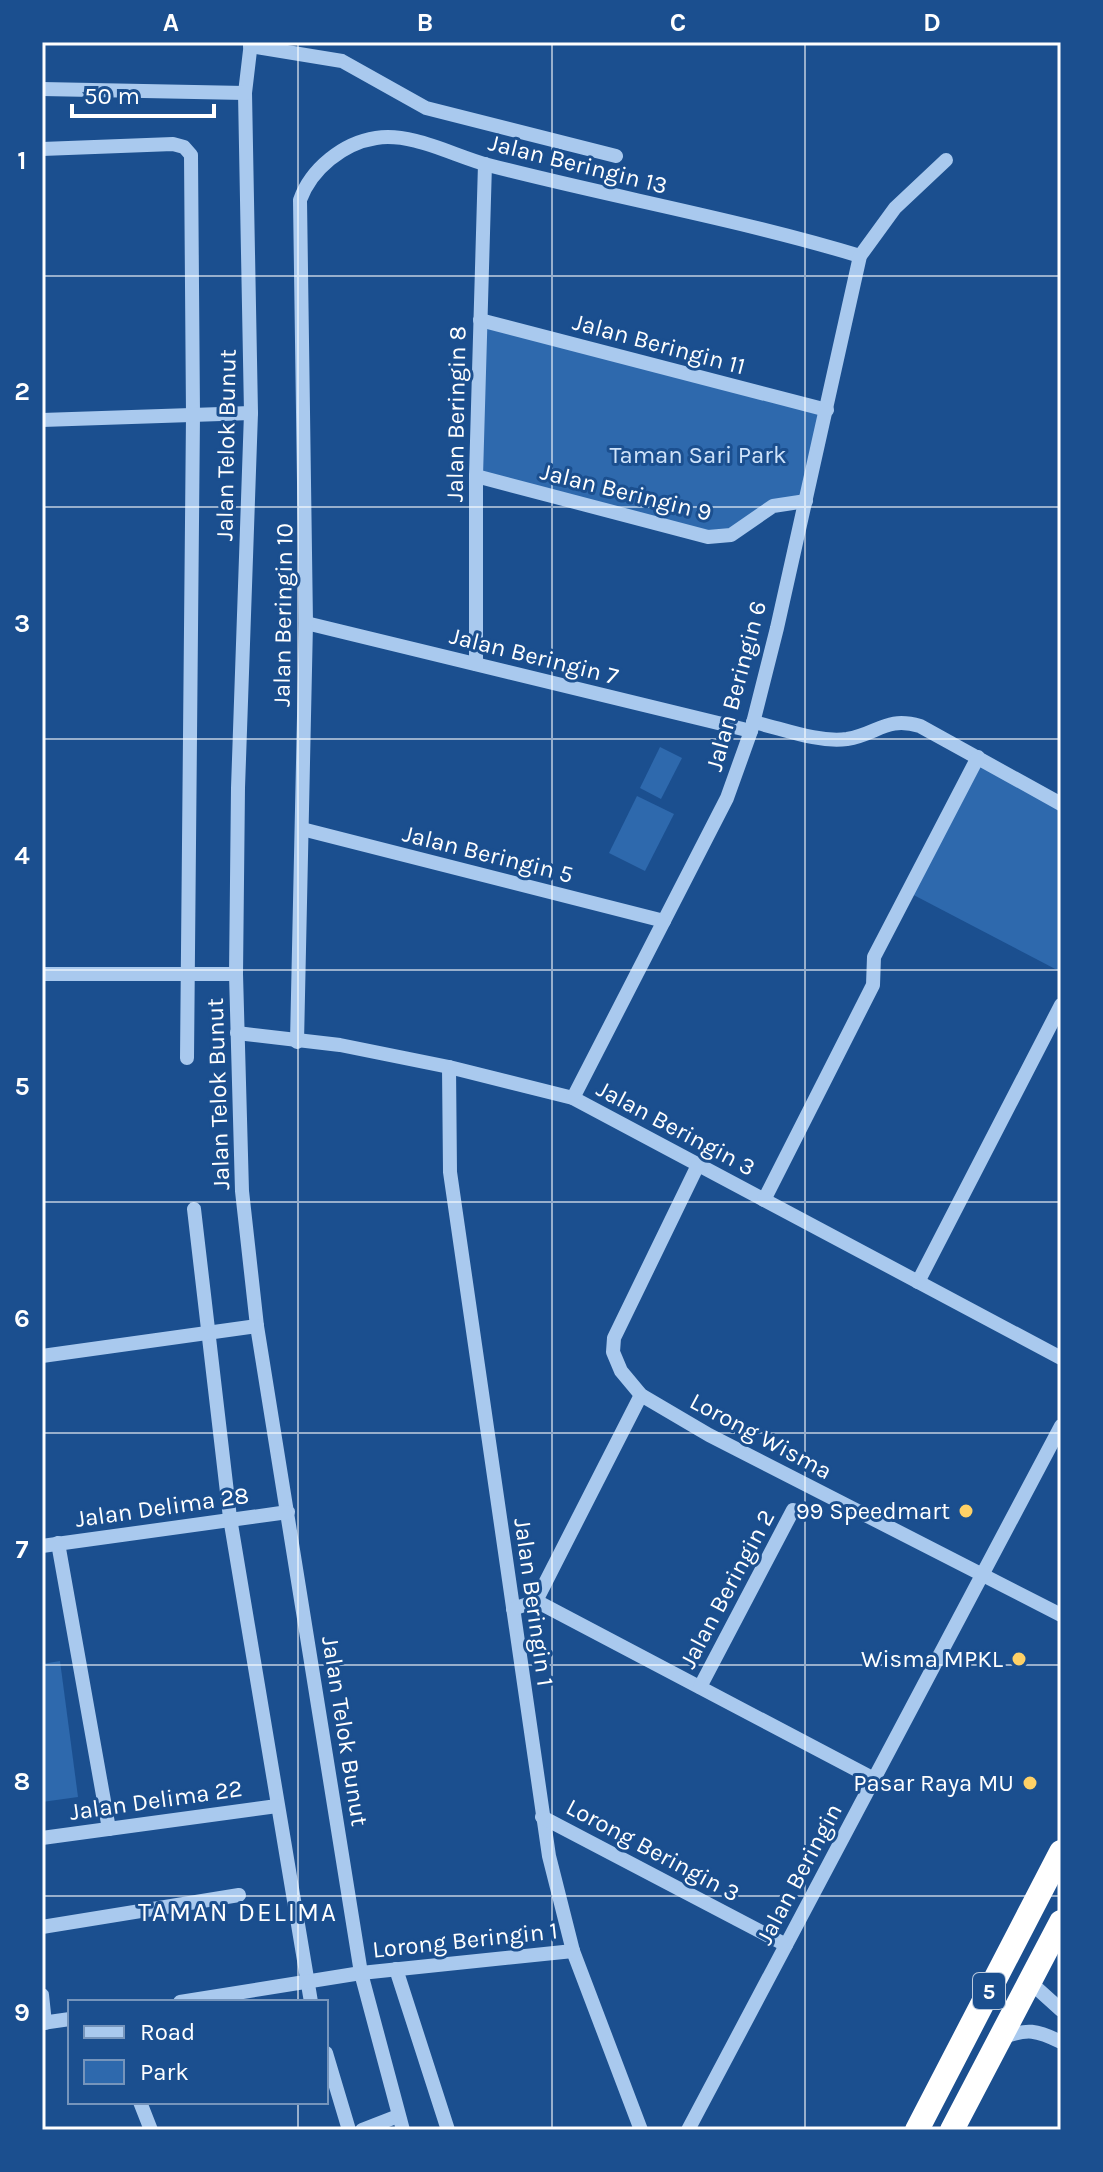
<svg xmlns="http://www.w3.org/2000/svg" width="1103" height="2172" font-family="Karla,sans-serif">
<style>
.green{fill:#2e69ad}
.lines{fill:none;stroke-linecap:round;stroke-linejoin:round}
.minor{stroke:#a9c9ee;stroke-width:14}
.highway{stroke:#fff;stroke-width:24}
.grid{fill:none;stroke:#fff;stroke-width:2;stroke-opacity:0.55}
.poi-dot{fill:#ffd166;stroke:#1b4f8f;stroke-width:3}
.labels{text-anchor:middle;stroke-width:6;stroke-linejoin:round;paint-order:stroke}
.shield{fill:#1b4f8f;stroke:#bbcadd;stroke-width:2}
.shield-label{font-size:22px;font-weight:bold;fill:#fff}
.street-label{font-size:24px;fill:#fff;stroke:#1b4f8f}
.park-label{font-size:24px;fill:#cfe3fa;stroke:#1b4f8f}
.poi-label{font-size:24px;fill:#fff;stroke:#1b4f8f;text-anchor:end}
.neighbourhood-label{font-size:26px;letter-spacing:2px;fill:#fff;stroke:#1b4f8f}
.neatline{fill:none;stroke:#fff;stroke-width:3}
.grid-label{font-size:26px;text-anchor:middle;font-weight:bold;fill:#fff}
</style>
<rect width="100%" height="100%" fill="#1b4f8f"/>
<!-- green -->
<g class="green">
<path d="M482,324L822,409L802,501L776,500L731,533L711,536L480,477Z"/>
<path d="M660,747L682,758L661,799L640,788Z"/>
<path d="M978,757L1061,804V972L906,891Z"/>
<path d="M637,796L674,814L645,871L609,853Z"/>
<path d="M60,1661L78,1797L42,1802V1664Z"/>
</g>
<g class="lines">
<!-- minor -->
<g class="minor">
<path d="M251,42L245,93L251,413L238,788L236,974L242,1191L257,1326L361,1973L403,2130"/>
<path d="M250,46L342,61L426,108L616,156"/>
<path d="M42,89L245,93"/>
<path d="M42,149L173,144L184,147L191,155L193,415L187,1058"/>
<path d="M480,320L827,410"/>
<path d="M42,420L251,413"/>
<path d="M476,476L708,537L731,535L773,506L806,501"/>
<path d="M306,623L751,731"/>
<path d="M476,664V476L485,164"/>
<path d="M753,722C781,728 817,743 847,739C878,734 886,716 920,726L1061,804"/>
<path d="M302,829L664,921"/>
<path d="M42,974H236"/>
<path d="M237,1033L340,1045L449,1067L573,1098L1061,1358"/>
<path d="M297,1042L306,623L300,200C311,169 343,143 376,138C412,132 454,156 488,165C611,197 738,219 860,256"/>
<path d="M449,1067L450,1172L549,1856L573,1951L641,2130"/>
<path d="M573,1098L727,798L751,731L777,628L860,256L895,208L946,160"/>
<path d="M698,1165L614,1338L613,1352L621,1371L641,1395L709,1435L1061,1615"/>
<path d="M764,1200L873,985L874,957L978,757"/>
<path d="M194,1209L230,1518L311,2002"/>
<path d="M918,1282L1061,1005"/>
<path d="M42,1356L257,1326"/>
<path d="M58,1543L109,1829"/>
<path d="M42,1546L288,1512"/>
<path d="M536,1601L641,1395"/>
<path d="M513,1609L536,1601L874,1779"/>
<path d="M700,1687L793,1510"/>
<path d="M542,1817L786,1945"/>
<path d="M42,1838L277,1806"/>
<path d="M42,1927L239,1895"/>
<path d="M396,1969L448,2130"/>
<path d="M1030,1982L1061,2010"/>
<path d="M42,1995L45,2023"/>
<path d="M180,2002L361,1973L573,1951"/>
<path d="M42,2023L70,2019"/>
<path d="M1002,2038C1027,2028 1037,2030 1061,2042"/>
<path d="M326,2053L349,2130"/>
<path d="M140,2102L151,2130"/>
<path d="M362,2130L398,2116"/>
<path d="M688,2130L1061,1426"/>
</g>
<!-- highway -->
<g class="highway">
<path d="M917,2130L1061,1852"/>
<path d="M952,2130L1061,1922"/>
</g>
</g>
<!-- grid -->
<path class="grid" d="M298,42V2002M552,42V2130M805,42V2130M42,276H1061M42,507H1061M42,739H1061M42,970H1061M42,1202H1061M42,1433H1061M42,1665H1061M42,1896H1061M298,2102V2130"/>
<!-- markers -->
<g class="poi-dot">
<circle cx="966" cy="1511" r="8"/>
<circle cx="1019" cy="1659" r="8"/>
<circle cx="1030" cy="1783" r="8"/>
</g>
<g class="labels">
<!-- shield labels -->
<rect class="shield" x="973" y="1973" width="32" height="36" rx="6"/>
<g class="shield-label">
<text x="989" y="1999">5</text>
</g>
<!-- street labels -->
<g class="street-label">
<text transform="translate(578 164) rotate(14)" y="8">Jalan Beringin 13</text>
<text transform="translate(659 344) rotate(15)" y="8">Jalan Beringin 11</text>
<text transform="translate(456 414) rotate(-89)" y="8">Jalan Beringin 8</text>
<text transform="translate(226 445) rotate(-89)" y="8">Jalan Telok Bunut</text>
<text transform="translate(626 492) rotate(14)" y="8">Jalan Beringin 9</text>
<text transform="translate(283 615) rotate(-89)" y="8">Jalan Beringin 10</text>
<text transform="translate(534 656) rotate(14)" y="8">Jalan Beringin 7</text>
<text transform="translate(736 686) rotate(-75)" y="8">Jalan Beringin 6</text>
<text transform="translate(488 854) rotate(14)" y="8">Jalan Beringin 5</text>
<text transform="translate(218 1094) rotate(-92)" y="8">Jalan Telok Bunut</text>
<text transform="translate(676 1128) rotate(28)" y="8">Jalan Beringin 3</text>
<text transform="translate(761 1436) rotate(28)" y="8">Lorong Wisma</text>
<text transform="translate(162 1507) rotate(-8)" y="8">Jalan Delima 28</text>
<text transform="translate(727 1589) rotate(-62)" y="8">Jalan Beringin 2</text>
<text transform="translate(534 1602) rotate(82)" y="8">Jalan Beringin 1</text>
<text transform="translate(345 1731) rotate(81)" y="8">Jalan Telok Bunut</text>
<text transform="translate(156 1800) rotate(-8)" y="8">Jalan Delima 22</text>
<text transform="translate(653 1850) rotate(28)" y="8">Lorong Beringin 3</text>
<text transform="translate(799 1874) rotate(-62)" y="8">Jalan Beringin</text>
<text transform="translate(465 1940) rotate(-6)" y="8">Lorong Beringin 1</text>
</g>
<!-- park labels -->
<g class="park-label">
<text x="698" y="463">Taman Sari Park</text>
</g>
<!-- poi labels -->
<g class="poi-label">
<text x="950" y="1519">99 Speedmart</text>
<text x="1003" y="1667">Wisma MPKL</text>
<text x="1014" y="1791">Pasar Raya MU</text>
</g>
<!-- neighbourhood labels -->
<g class="neighbourhood-label">
<text x="238" y="1921">TAMAN DELIMA</text>
</g>
</g>
<!-- border -->
<rect width="1103" height="2172" fill="none" stroke="#1b4f8f" stroke-width="88"/>
<!-- legend -->
<rect x="68" y="2000" width="260" height="104" fill="#1b4f8f" stroke="#7695bc" stroke-width="2"/>
<rect x="84" y="2026" width="40" height="12" fill="#a9c9ee" stroke="#7695bc" stroke-width="2"/>
<text x="140" y="2040" font-size="24" fill="#ffffff">Road</text>
<rect x="84" y="2060" width="40" height="24" fill="#2e69ad" stroke="#7695bc" stroke-width="2"/>
<text x="140" y="2080" font-size="24" fill="#ffffff">Park</text>
<!-- scale -->
<path d="M72 104v12h142v-12" fill="none" stroke="#ffffff" stroke-width="4"/>
<text x="84" y="104" font-size="24" fill="#ffffff" stroke="#1b4f8f" stroke-width="6" paint-order="stroke">50 m</text>
<rect x="44" y="44" width="1015" height="2084" class="neatline"/>
<g class="grid-label">
<text x="171" y="31">A</text>
<text x="425" y="31">B</text>
<text x="678" y="31">C</text>
<text x="932" y="31">D</text>
<text x="22" y="169">1</text>
<text x="22" y="400">2</text>
<text x="22" y="632">3</text>
<text x="22" y="864">4</text>
<text x="22" y="1095">5</text>
<text x="22" y="1327">6</text>
<text x="22" y="1558">7</text>
<text x="22" y="1790">8</text>
<text x="22" y="2021">9</text>
</g>
</svg>
